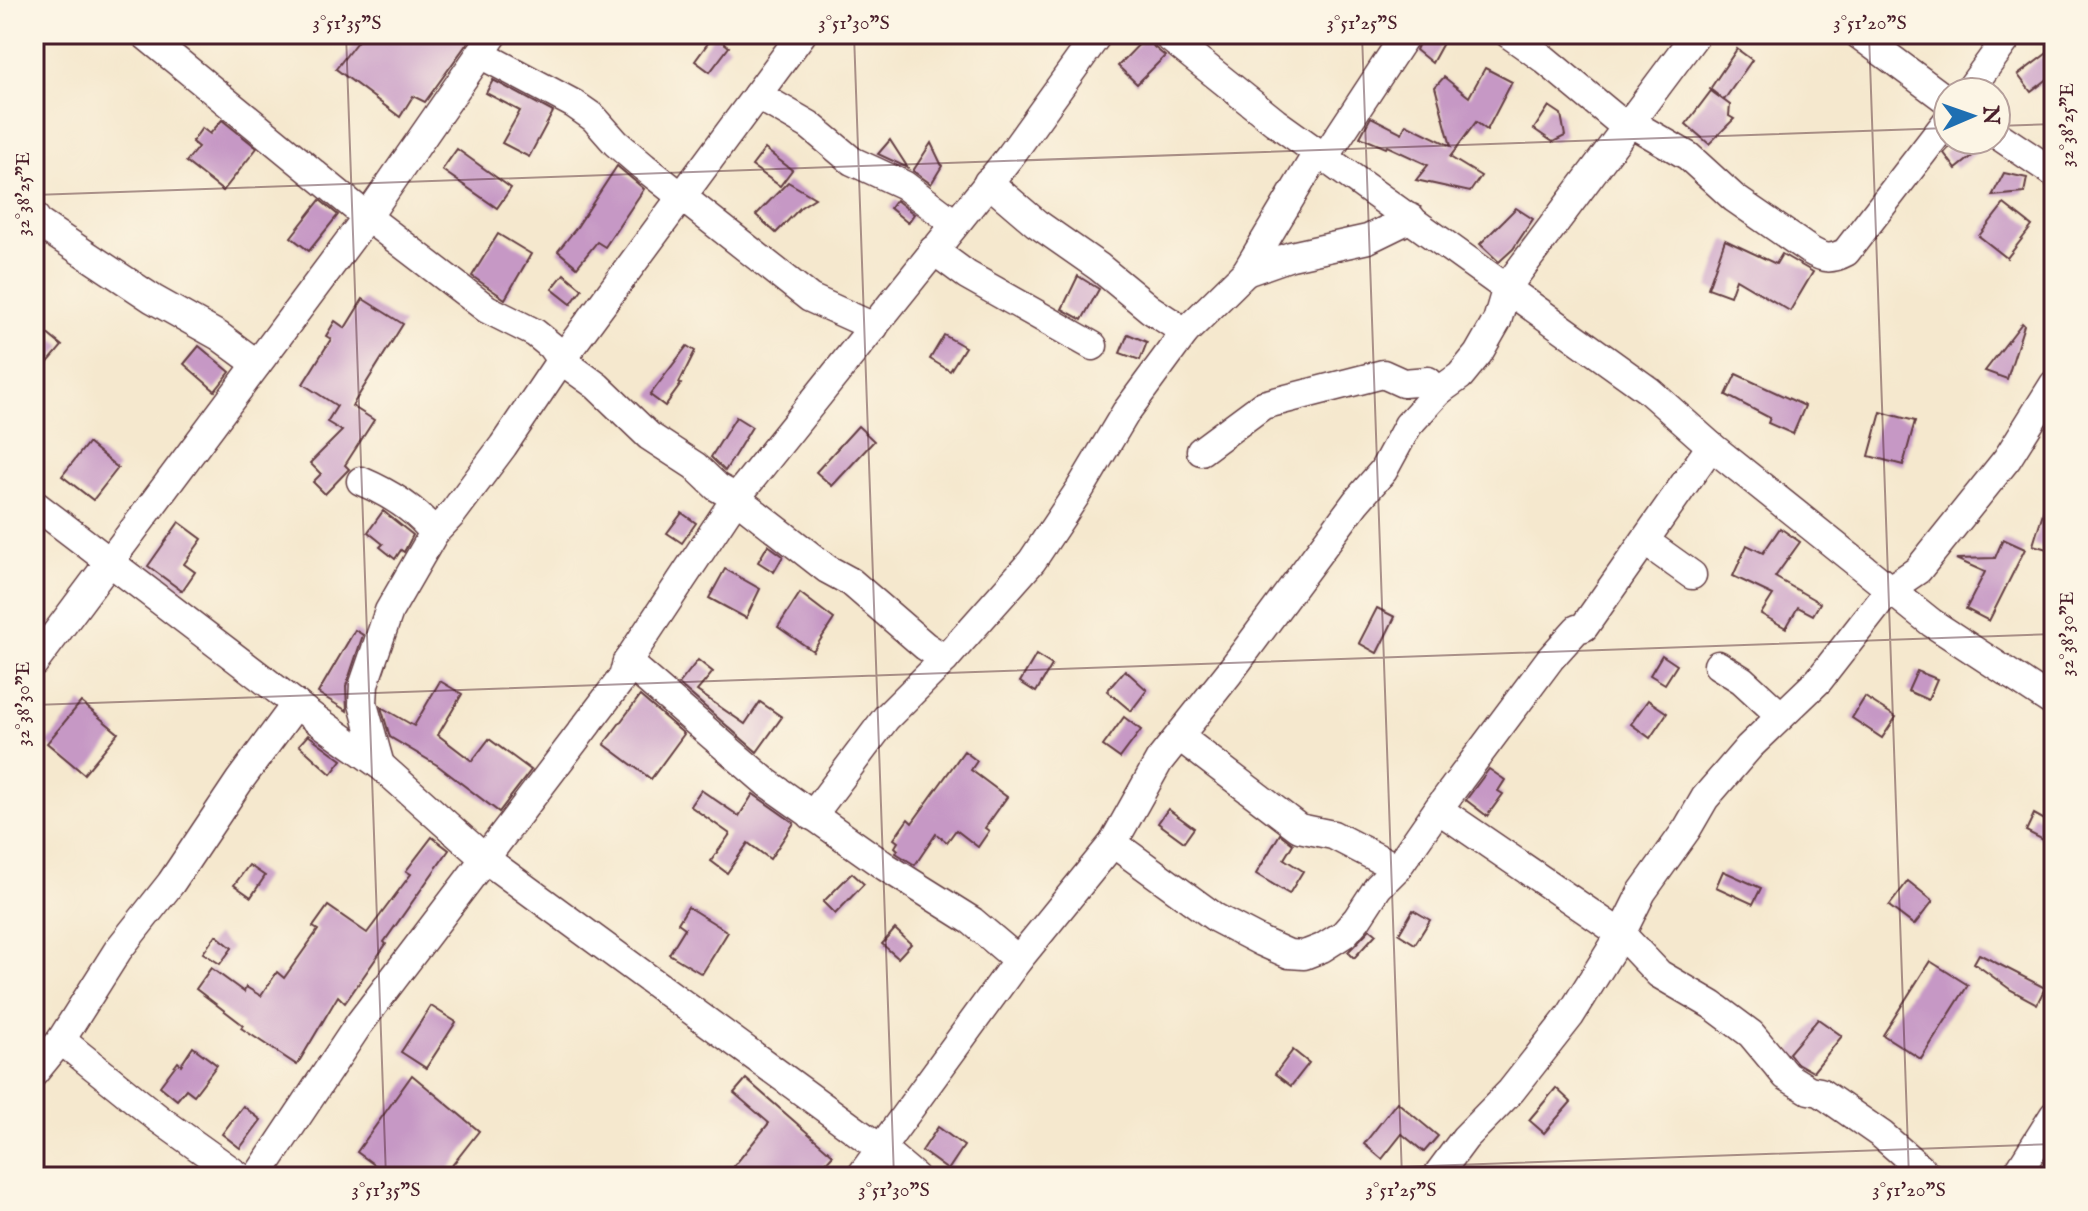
<svg xmlns="http://www.w3.org/2000/svg" width="2088" height="1211" font-family="'IM FELL English',serif">
<style>
.building{fill:#c698c5}
.lines{fill:none;stroke-linecap:round;stroke-linejoin:round}
.minor-casing{stroke:#643d43;stroke-width:31}
.minor{stroke:#fff;stroke-width:28}
.ticks{fill:none;stroke:#4a1f2b;stroke-width:2;stroke-opacity:0.45}
.neatline{fill:none;stroke:#4a1f2b;stroke-width:3}
.ticks-label{font-size:20px;text-anchor:middle;fill:#4a1f2b}
</style>
<rect width="100%" height="100%" fill="#fcf5e5"/>
<filter id="ink" filterUnits="userSpaceOnUse"><feTurbulence type="fractalNoise" baseFrequency=".0125" numOctaves="2"/><feDisplacementMap in="SourceGraphic" scale="16" xChannelSelector="R" yChannelSelector="G"/><feConvolveMatrix kernelMatrix="1 2 1 2 8 2 1 2 1" color-interpolation-filters="sRGB"/></filter>
<filter id="wash" filterUnits="userSpaceOnUse"><feTurbulence type="fractalNoise" baseFrequency=".006" numOctaves="4" result="noise"/><feDisplacementMap in="SourceGraphic" scale="32" xChannelSelector="R" yChannelSelector="G"/><feGaussianBlur stdDeviation="1.8" result="paint"/><feColorMatrix in="noise" values="0 0 0 0 0 0 0 0 0 0 0 0 0 0 0 0 0 1.4 0 .05"/><feComposite in="paint" operator="in"/></filter>
<g filter="url(#wash)">
<rect width="100%" height="100%" fill="#f5e8ce"/>
<g id="blocks">
<!-- building -->
<g class="building">
<path d="M363,34H457L468,42L425,102L413,96L400,117L336,69Z"/>
<path d="M1423,34H1437L1443,43L1432,63L1416,50Z"/>
<path d="M714,35L729,47L710,72L695,61Z"/>
<path d="M1147,36L1154,47L1165,56L1137,84L1118,66Z"/>
<path d="M2054,48V74L2031,92L2018,75Z"/>
<path d="M1737,49L1752,60L1724,100L1710,89Z"/>
<path d="M1485,68L1512,82L1487,130L1476,122L1450,157L1481,176L1470,192L1416,180L1428,165L1387,146L1386,148L1360,137L1371,117L1402,133L1406,124L1451,146L1435,87L1444,77L1469,97Z"/>
<path d="M493,80L553,112L529,157L502,143L520,111L486,93Z"/>
<path d="M1711,91L1730,105L1729,116L1734,119L1709,144L1686,124Z"/>
<path d="M1549,106L1561,114L1565,136L1553,142L1534,129Z"/>
<path d="M222,120L257,148L223,191L186,162L198,147L192,142L202,128L210,134Z"/>
<path d="M890,140L908,168L878,154Z"/>
<path d="M1956,140H1980L1985,146L1956,169L1944,153Z"/>
<path d="M931,143L942,166L931,184L913,171Z"/>
<path d="M457,149L511,188L497,208L442,170Z"/>
<path d="M765,149L792,170L780,186L752,166Z"/>
<path d="M617,166L644,189L605,247L597,242L577,267L558,251L577,227Z"/>
<path d="M2004,173L2027,178L2024,193L1992,196Z"/>
<path d="M788,182L815,198L801,207L776,233L756,215Z"/>
<path d="M320,200L338,215L309,251L291,237Z"/>
<path d="M896,200L914,214L908,223L890,208Z"/>
<path d="M2004,204L2032,226L2007,258L1979,236Z"/>
<path d="M1516,208L1533,219L1513,249L1499,262L1480,244Z"/>
<path d="M498,234L531,254L505,299L472,276Z"/>
<path d="M1725,240L1776,264L1782,254L1813,272L1790,311L1736,279L1730,296L1708,288Z"/>
<path d="M564,274L582,289L571,304L552,289Z"/>
<path d="M1078,276L1099,289L1082,320L1062,309Z"/>
<path d="M363,299L403,324L352,406L374,420L345,465L349,469L325,494L313,482L321,474L310,463L342,431L327,422L337,406L303,384L331,339L326,336L335,321L345,328Z"/>
<path d="M34,323L62,346L34,379Z"/>
<path d="M2022,323L2024,325L2007,379L1985,371Z"/>
<path d="M1128,334L1147,342L1140,360L1120,353Z"/>
<path d="M944,335L965,347L950,371L930,359Z"/>
<path d="M199,346L230,372L215,391L184,364Z"/>
<path d="M687,346L695,351L679,383L681,384L665,406L650,395Z"/>
<path d="M1736,374L1805,406L1793,434L1768,423L1770,418L1726,395Z"/>
<path d="M1881,412L1915,421L1903,465L1869,456Z"/>
<path d="M736,417L752,427L725,471L711,457Z"/>
<path d="M858,426L874,441L832,486L816,472Z"/>
<path d="M88,443L118,468L93,500L62,476Z"/>
<path d="M2050,490H2054V551L2033,545Z"/>
<path d="M383,511L413,535L404,552L401,550L395,559L380,547L383,544L368,532Z"/>
<path d="M682,513L696,523L682,543L667,533Z"/>
<path d="M179,522L202,539L184,564L195,572L182,591L148,566Z"/>
<path d="M1780,528L1800,542L1775,577L1820,603L1813,615L1798,607L1786,628L1761,614L1773,595L1733,576L1747,545L1763,553Z"/>
<path d="M2003,539L2025,549L1989,621L1966,609L1985,572L1956,559L1995,558Z"/>
<path d="M768,545L783,556L774,572L758,562Z"/>
<path d="M725,569L760,589L746,618L709,598Z"/>
<path d="M800,593L834,619L813,651L778,627Z"/>
<path d="M1377,608L1395,617L1377,653L1359,643Z"/>
<path d="M355,630L363,635L346,686L347,711L318,693Z"/>
<path d="M1036,655L1052,665L1036,692L1020,682Z"/>
<path d="M1662,655L1677,665L1665,684L1650,675Z"/>
<path d="M698,660L713,672L697,691L745,724L760,702L782,717L757,752L679,684Z"/>
<path d="M1125,670L1147,690L1131,711L1107,691Z"/>
<path d="M1917,671L1937,679L1928,700L1908,691Z"/>
<path d="M440,681L462,694L438,735L472,761L489,739L531,770L499,812L437,765L390,737L381,707L414,726Z"/>
<path d="M640,696L684,734L651,779L604,744Z"/>
<path d="M1865,697L1896,717L1882,738L1852,718Z"/>
<path d="M1648,700L1667,713L1650,738L1631,724Z"/>
<path d="M81,702L118,733L84,774L47,743Z"/>
<path d="M1124,717L1141,730L1120,758L1103,746Z"/>
<path d="M308,735L342,760L331,774L299,745Z"/>
<path d="M964,751L977,761L971,770L1007,797L985,828L989,831L978,847L956,830L947,842L936,834L915,865L896,853L898,850L895,847L898,842L894,839L908,819L912,823Z"/>
<path d="M1489,769L1505,780L1498,791L1503,794L1487,816L1466,800Z"/>
<path d="M701,790L739,816L753,794L794,823L770,859L748,843L727,873L711,861L730,834L690,806Z"/>
<path d="M1168,809L1194,828L1184,842L1158,823Z"/>
<path d="M2034,814L2054,825V832L2049,843L2026,831Z"/>
<path d="M1280,834L1293,844L1284,859L1303,871L1289,894L1256,874Z"/>
<path d="M432,837L449,850L384,942L386,944L345,1003L338,996L297,1065L241,1028L243,1025L196,989L211,968L244,992L246,987L261,996L277,972L284,978L318,930L313,927L328,906L367,933L411,874L406,871Z"/>
<path d="M249,865L265,876L251,897L234,885Z"/>
<path d="M1723,871L1761,888L1753,904L1716,887Z"/>
<path d="M852,873L864,884L835,914L823,902Z"/>
<path d="M1908,881L1933,901L1914,925L1889,906Z"/>
<path d="M688,907L728,932L702,974L669,954L685,928L678,923Z"/>
<path d="M1413,910L1430,920L1415,944L1399,934Z"/>
<path d="M895,929L911,944L898,958L882,944Z"/>
<path d="M1370,929L1376,934L1354,958L1348,952Z"/>
<path d="M216,935L232,948L220,964L203,953Z"/>
<path d="M1979,954L2045,988L2037,1004L2011,990L1974,963Z"/>
<path d="M1930,961L1968,985L1921,1059L1883,1035Z"/>
<path d="M431,1006L456,1022L426,1068L401,1052Z"/>
<path d="M1818,1019L1842,1036L1813,1072L1797,1063L1789,1053Z"/>
<path d="M193,1047L217,1065L194,1095L186,1089L177,1100L160,1086L178,1062L181,1065Z"/>
<path d="M1293,1050L1309,1063L1291,1086L1275,1074Z"/>
<path d="M412,1075L479,1131L443,1177H391L357,1152Z"/>
<path d="M746,1079L833,1155L813,1177H748L734,1166L769,1123L734,1093Z"/>
<path d="M1556,1088L1571,1102L1544,1133L1529,1120Z"/>
<path d="M1397,1102L1438,1136L1424,1152L1402,1134L1382,1159L1364,1144Z"/>
<path d="M243,1106L261,1120L240,1148L222,1134Z"/>
<path d="M938,1127L964,1146L948,1170L922,1151Z"/>
</g>
</g>
</g>
<g filter="url(#ink)">
<use href="#blocks" fill-opacity="0" stroke="#643d43" stroke-width="2"/>
<g class="lines">
<defs>
<g id="minor">
<path d="M144,34L367,217L487,309L535,333L551,346L561,360L597,386L649,436L695,466L717,487L736,498L827,569L851,582L925,646L945,659"/>
<path d="M1165,34L1275,122L1648,390L1711,446L1932,623L2054,703"/>
<path d="M1509,34L1544,59L1627,128"/>
<path d="M1858,34L1948,101"/>
<path d="M480,54L574,104L594,118L616,143L644,167L810,298L874,327"/>
<path d="M1968,92L2010,34"/>
<path d="M757,95L809,125L852,161L904,185L954,223"/>
<path d="M1631,123L1688,156L1734,198L1809,250C1824,259 1831,260 1846,252L1948,120"/>
<path d="M1996,134L2054,173"/>
<path d="M1325,157L1406,34"/>
<path d="M988,182L1036,223L1099,267L1150,309L1185,332"/>
<path d="M34,216L40,224L153,299L219,336L257,364"/>
<path d="M933,250L967,275L1093,346"/>
<path d="M1246,272L1291,256L1368,239L1411,218"/>
<path d="M1201,451L1263,405L1383,374L1403,383L1428,381L1439,391"/>
<path d="M361,481C389,493 416,509 434,533"/>
<path d="M34,504L314,718L380,765L484,858L889,1155L915,1177"/>
<path d="M1646,542L1692,575"/>
<path d="M627,662L767,783L886,867L972,921L1018,960"/>
<path d="M34,663L367,217L494,34"/>
<path d="M1718,665L1742,680L1781,716"/>
<path d="M1180,737L1299,828L1333,835L1397,868"/>
<path d="M380,765L363,704L364,684L389,611L434,533L452,514L503,446L561,360L802,34"/>
<path d="M1438,809L1621,934L1659,974L1712,1005L1751,1034L1786,1076L1809,1090L1820,1092L1882,1135L1930,1177"/>
<path d="M812,816L886,718L945,659L1032,561L1080,489L1126,412L1185,332L1246,272L1318,152"/>
<path d="M1113,843L1216,918L1262,942L1289,954L1304,955L1322,948L1344,934L1357,919L1378,887L1397,868L1438,809L1550,659L1577,629L1584,627L1711,446"/>
<path d="M61,1040L159,1119L240,1177"/>
<path d="M34,1073L61,1040L118,950L171,883L240,780L296,704"/>
<path d="M257,1177L359,1024L623,677L627,662L736,498L1011,155L1098,34"/>
<path d="M860,1177L1018,960L1113,843L1159,761L1229,673L1356,502L1383,471L1408,425L1439,391L1460,376L1478,354L1497,321L1507,287L1696,34"/>
<path d="M1436,1177L1465,1138L1511,1091L1570,1016L1621,934L1642,892L1687,829L1705,798L1749,747L1819,680L1890,589L1918,570L2007,459L2054,384"/>
<path d="M2015,1177L2054,1115"/>
</g>
</defs>
<!-- minor casing -->
<use href="#minor" class="minor-casing"/>
<!-- minor -->
<use href="#minor" class="minor"/>
</g>
</g>
<!-- ticks -->
<path class="ticks" d="M346,34L386,1177M854,34L894,1177M1362,34L1402,1177M1869,34L1909,1177M1996,126L2054,124M34,195L1948,128M34,705L2054,634M1109,1177L2054,1144"/>
<!-- margin -->
<rect width="2088" height="1211" fill="none" stroke="#fcf5e5" stroke-width="88"/>
<!-- north arrow -->
<g transform="translate(1972 116) rotate(88)"><circle r="38" fill="#fcf5e5" stroke="#b59f9b" stroke-width="2"/>
<path d="M0-6L14 30L0 20L-14 30Z" fill="#1f6fb2"/>
<text y="-12" font-size="22" font-weight="bold" text-anchor="middle" fill="#4a1f2b">N</text>
</g>
<rect x="44" y="44" width="2000" height="1123" class="neatline"/>
<g class="ticks-label">
<text x="347" y="29">3°51'35"S</text>
<text x="854" y="29">3°51'30"S</text>
<text x="1362" y="29">3°51'25"S</text>
<text x="1870" y="29">3°51'20"S</text>
<text transform="translate(2066 125) rotate(-90)" y="7">32°38'25"E</text>
<text transform="translate(22 194) rotate(-90)" y="7">32°38'25"E</text>
<text transform="translate(2066 634) rotate(-90)" y="7">32°38'30"E</text>
<text transform="translate(22 704) rotate(-90)" y="7">32°38'30"E</text>
<text x="386" y="1196">3°51'35"S</text>
<text x="894" y="1196">3°51'30"S</text>
<text x="1401" y="1196">3°51'25"S</text>
<text x="1909" y="1196">3°51'20"S</text>
</g>
</svg>
